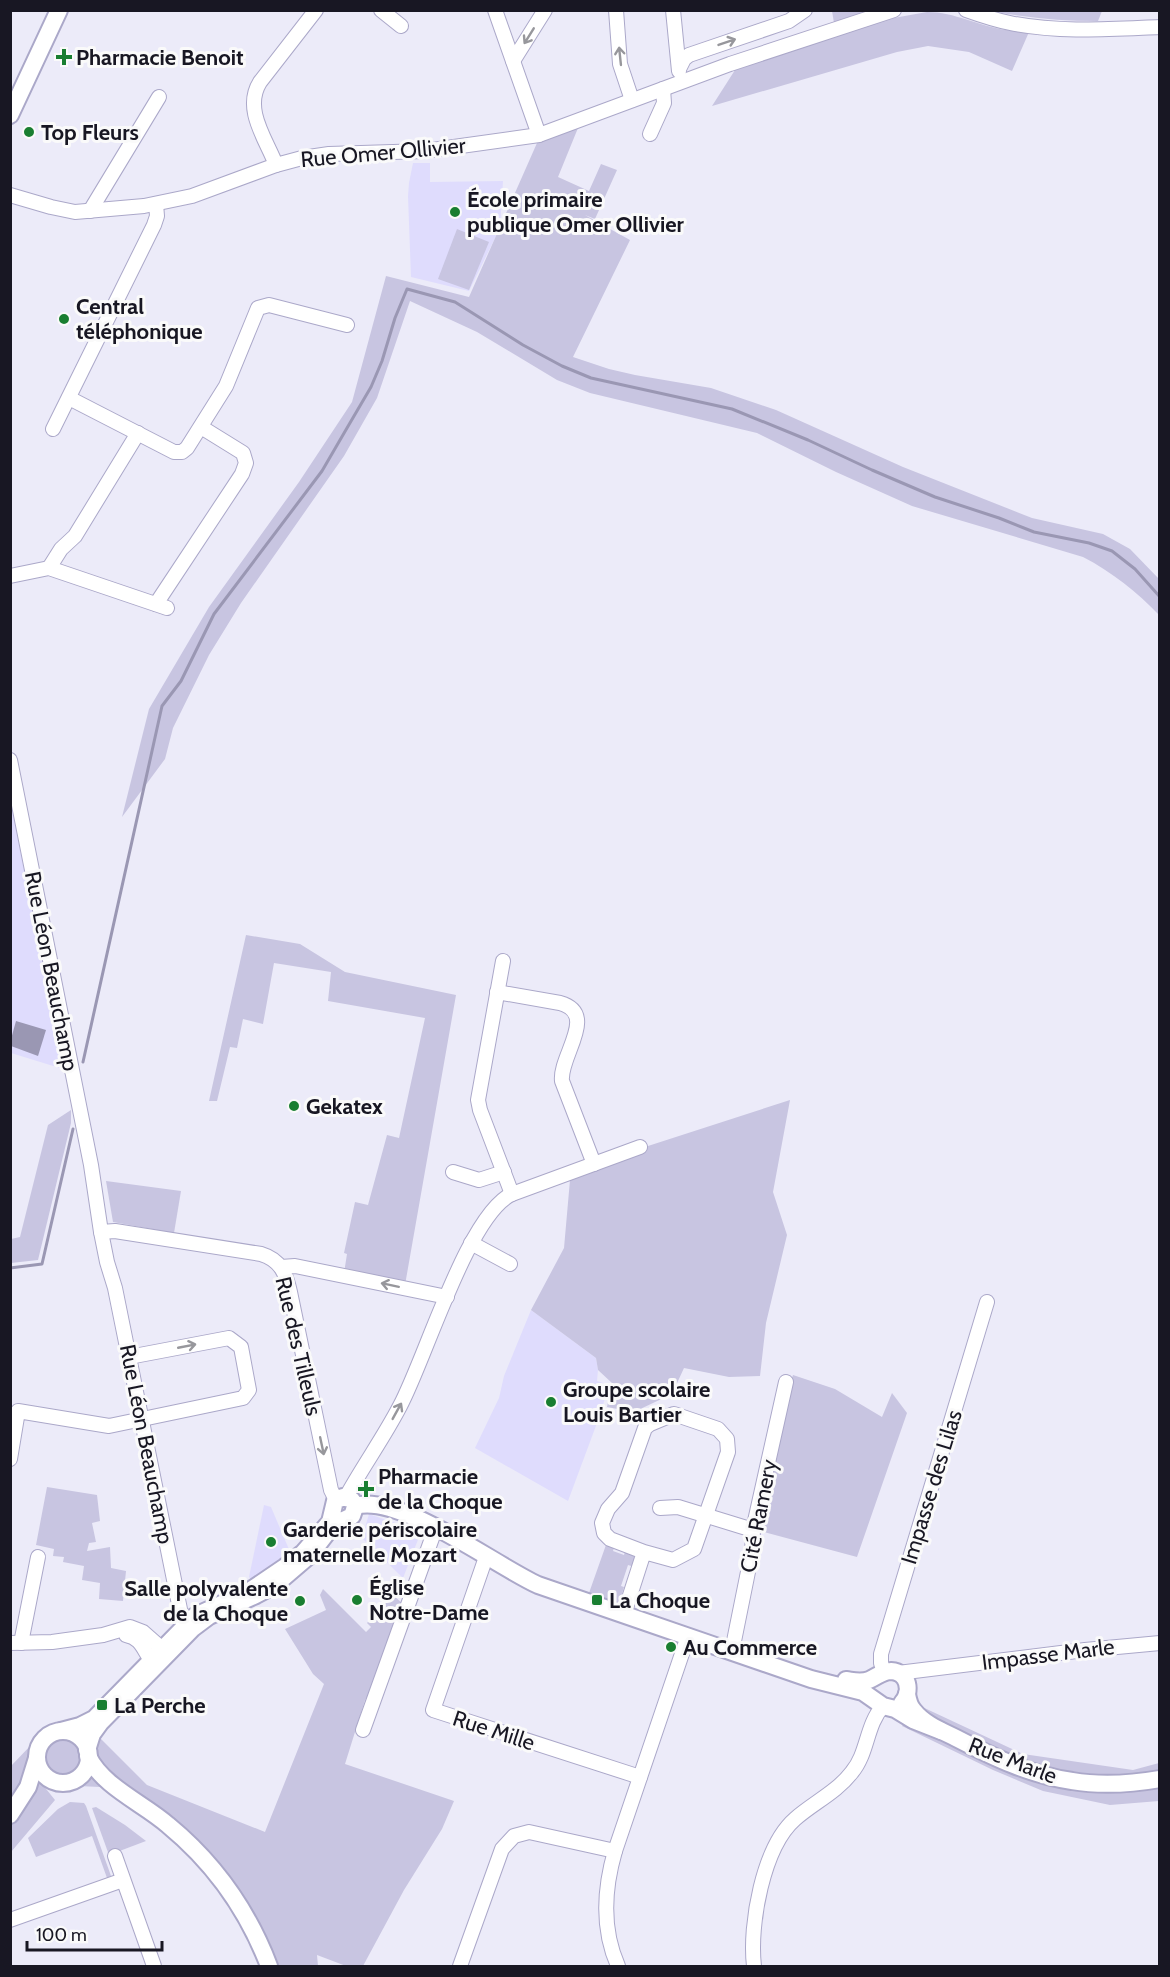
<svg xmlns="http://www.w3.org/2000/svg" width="1170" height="1977" font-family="Cabin,sans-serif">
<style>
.built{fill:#dfdcfd}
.green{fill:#c8c5e1}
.water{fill:#9a97b3}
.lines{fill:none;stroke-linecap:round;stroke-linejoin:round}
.stream{stroke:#9a97b3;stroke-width:3}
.minor-casing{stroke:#aba8c9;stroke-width:16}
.major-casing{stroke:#aba8c9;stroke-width:20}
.minor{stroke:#fff;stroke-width:14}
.major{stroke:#fff;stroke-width:16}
.oneway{stroke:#97979c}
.poi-dot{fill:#197e31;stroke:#fafafa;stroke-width:2}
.labels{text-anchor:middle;stroke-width:6;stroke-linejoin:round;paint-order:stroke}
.poi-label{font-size:22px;font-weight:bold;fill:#181723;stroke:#fafafa;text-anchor:start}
.street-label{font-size:22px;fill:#181723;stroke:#fafafa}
</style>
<rect width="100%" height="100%" fill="#ecebf9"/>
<!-- built -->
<g class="built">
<path d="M413,163H430V182L503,181L500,228L469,291L411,277L408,196L409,183Z"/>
<path d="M10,798L19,844L63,1069L11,1053Z"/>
<path d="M531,1310L596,1358L598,1370L597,1381L609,1385L600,1415L568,1501L475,1448L499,1398L504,1376Z"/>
<path d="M264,1505L271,1507L291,1554L252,1581L249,1577Z"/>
<path d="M369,1514L421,1532L403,1578L362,1538Z"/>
</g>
<!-- green -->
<g class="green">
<path d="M832,11H866L834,23Z"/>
<path d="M992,11H1102L1098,21C1062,21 1027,18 992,11Z"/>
<path d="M927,12C955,12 978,26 1006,30C1013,31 1022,31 1029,32L1012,71L969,52L928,46L897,52L712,106L735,70L888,19Z"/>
<path d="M578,128L558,177L589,191L601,164L617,170L595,219L585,215L630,240L573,357L609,369L635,375L711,388L776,410L903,467L1032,518L1103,534L1130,549L1159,579V615C1137,592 1112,572 1083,557L912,506L836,472L757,433L590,393L557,380L477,332L410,301L377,398L344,456L241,603L209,655L173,728L165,759L122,817L149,709L209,607L299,482L352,402L386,276L469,297L537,143Z"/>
<path d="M457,229L489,242L469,290L438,279Z"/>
<path d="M246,935L300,944L345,972L456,995L405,1285L344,1273L347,1254L344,1253L355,1202L368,1205L387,1135L399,1138L425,1018L328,1001L331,972L274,963L263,1024L243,1019L237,1048L230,1047L217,1101H209Z"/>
<path d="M790,1100L773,1192L787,1235L766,1323L760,1376L729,1377L684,1368L672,1394L634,1412L607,1407L612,1383L598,1370L596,1358L531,1310L564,1248L570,1180L648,1146Z"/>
<path d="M71,1110V1123L38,1260L11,1263V1239L20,1237L48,1125Z"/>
<path d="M106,1181L181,1191L174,1233L113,1222Z"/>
<path d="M793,1375L835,1389L882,1417L892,1393L907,1413L857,1557L756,1530L785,1397Z"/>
<path d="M47,1487L97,1495L100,1521L92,1523L96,1542L89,1543L87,1551L110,1547L111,1568L126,1571L123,1601L99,1599L100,1583L82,1580L84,1566L63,1562L64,1557L53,1556L54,1549L36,1545Z"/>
<path d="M607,1542L615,1545L613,1551L624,1555L626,1548L636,1557L635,1567L628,1565L621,1586L624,1587L620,1601L618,1602L589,1593Z"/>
<path d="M323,1589L366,1632L371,1627L367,1623L393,1595L403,1604L369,1694L365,1700L345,1764L454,1801L442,1829L404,1890L363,1966H346L317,1955L318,1966H262L239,1920L209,1875L177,1841L138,1809L100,1787L78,1786L100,1738L147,1785L265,1832L324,1684L313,1674L285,1629L326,1610L320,1595Z"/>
<path d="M918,1705L1023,1754L1133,1770L1159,1763V1801L1110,1805L1043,1791L993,1770L902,1726Z"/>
<circle cx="63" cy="1757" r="19"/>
<path d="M33,1743L30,1769L55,1800L11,1852V1766Z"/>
<path d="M70,1802L84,1803L86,1806L111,1876L107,1878L92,1836L36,1857L28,1838L58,1809Z"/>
<path d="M96,1807L125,1825L146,1841L109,1855L92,1808Z"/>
</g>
<!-- water -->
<path class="water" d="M16,1021L46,1030L38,1056L11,1046V1039Z"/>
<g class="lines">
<!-- stream -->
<g class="stream">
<path d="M83,1062L162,706L181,681L214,614L322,471L347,428L371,387L382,361L395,318L407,289L455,302L523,345L562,366L591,378L732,409L808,440L872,470L935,497L999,518L1034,532L1089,543L1112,551L1135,569L1160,597"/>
<path d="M10,1268L42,1264L73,1129"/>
</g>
<defs>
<g id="minor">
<path d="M381,10L401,26"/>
<path d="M495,10L539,135"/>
<path d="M616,10L620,64L632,100"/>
<path d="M673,10L679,71"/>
<path d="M966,10C980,15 995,20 1010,23C1059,33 1111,29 1160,27"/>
<path d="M513,61L545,10"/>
<path d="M679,69L684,59L689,55L789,21L805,10"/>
<path d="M650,134L664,103L663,89"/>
<path d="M276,165C266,139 243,109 260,82L316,10"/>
<path d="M10,195L51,207L75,212L144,206L192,196L276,165L302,158L329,154L425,151L539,135L730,64L894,10"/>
<path d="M90,211L159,97"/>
<path d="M69,398L174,452H182L187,448L226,386L258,308L269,305L347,325"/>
<path d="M53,429L154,225L157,216L156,204"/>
<path d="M49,568L61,549L75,536L138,433"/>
<path d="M10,576L49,568L167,608"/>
<path d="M156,604L242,474L246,463L243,453L201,427"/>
<path d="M10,760L91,1165L101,1232L107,1262L115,1288L185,1634"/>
<path d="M503,961L478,1100L480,1110L512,1194"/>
<path d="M497,992L560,1003C599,1014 559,1056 562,1081L594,1164"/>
<path d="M453,1172L479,1180L504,1172"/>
<path d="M101,1232L115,1231L261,1254C281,1260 286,1274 290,1292L331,1490L336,1500"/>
<path d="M471,1243L510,1264"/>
<path d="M281,1267L295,1266L447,1297"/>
<path d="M10,1459L18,1411L109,1426L243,1398L249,1390L241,1347L229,1338L129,1357"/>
<path d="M346,1497C363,1466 384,1437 400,1406C425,1360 468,1214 512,1194L640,1147"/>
<path d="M660,1508L678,1507L753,1530"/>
<path d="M486,1557L433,1710L640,1777"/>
<path d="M624,1614L644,1552L673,1560L694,1549L728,1452L727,1439L718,1429L674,1414L650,1424L645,1428L622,1493L608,1509L602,1523L604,1533L610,1539L644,1552"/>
<path d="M126,1635C144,1638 144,1655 156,1666"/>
<path d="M10,1643L52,1642L103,1635L130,1627L143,1632L168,1654"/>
<path d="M21,1643L38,1557"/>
<path d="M732,1651L752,1552L753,1530L786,1382"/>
<path d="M884,1672L881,1663V1654L987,1302"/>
<path d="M898,1673L1085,1650L1160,1643"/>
<path d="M363,1730L436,1527"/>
<path d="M615,1851L688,1636"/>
<path d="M115,1856L154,1966"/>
<path d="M10,1920L123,1880"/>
<path d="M460,1966L502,1849L514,1836L529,1832L615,1851C604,1889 602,1930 618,1966"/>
<path d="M754,1966C749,1925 763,1847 795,1819C813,1803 837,1792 852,1772C868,1753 866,1725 883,1706"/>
</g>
<g id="major">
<path d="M10,115L59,10"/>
<path d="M355,1506C400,1493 494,1565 538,1585L811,1679L863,1692L883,1706L895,1709L913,1720L941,1731"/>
<path d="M846,1680C854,1681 861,1683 869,1680C877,1677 882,1671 891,1671C909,1672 912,1692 902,1703"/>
<path d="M907,1694C908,1700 909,1706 914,1711C924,1724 942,1731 956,1738C993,1757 1030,1775 1072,1781C1101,1786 1131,1784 1160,1779"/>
<path d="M61,1731L80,1726L94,1719L195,1616L248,1592L285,1567L303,1553L330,1522L335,1501L343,1497L352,1500L355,1507L352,1516L333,1525L310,1555L275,1585L256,1595L209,1616L193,1628L100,1723L92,1734L87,1750"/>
<circle cx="63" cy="1757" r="26"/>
<path d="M88,1756C103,1787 143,1803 168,1825C213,1862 248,1911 269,1966"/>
<path d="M10,1815L28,1787L37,1758"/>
</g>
</defs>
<!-- minor casing -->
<use href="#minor" class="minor-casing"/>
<!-- major casing -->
<use href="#major" class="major-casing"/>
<!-- minor -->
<use href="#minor" class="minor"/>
<!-- major -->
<use href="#major" class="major"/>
</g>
<!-- one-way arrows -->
<defs><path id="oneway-shaft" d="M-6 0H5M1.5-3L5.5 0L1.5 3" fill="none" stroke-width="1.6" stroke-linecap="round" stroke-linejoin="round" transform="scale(1.5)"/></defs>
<g class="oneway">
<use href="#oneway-shaft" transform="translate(529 36) rotate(122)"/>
<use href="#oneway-shaft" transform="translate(727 42) rotate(-19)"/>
<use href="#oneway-shaft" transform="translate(620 56) rotate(-96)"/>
<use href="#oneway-shaft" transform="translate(390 1285) rotate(-168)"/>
<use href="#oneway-shaft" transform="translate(187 1346) rotate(-11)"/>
<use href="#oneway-shaft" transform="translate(397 1411) rotate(-61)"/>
<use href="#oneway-shaft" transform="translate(322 1446) rotate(78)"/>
</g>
<!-- markers -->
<g class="poi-dot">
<path d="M61 48h6v6h6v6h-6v6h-6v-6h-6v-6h6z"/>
<circle cx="29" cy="132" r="6"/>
<circle cx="455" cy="212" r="6"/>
<circle cx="64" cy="319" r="6"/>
<circle cx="294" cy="1106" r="6"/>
<circle cx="551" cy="1402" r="6"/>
<path d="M363 1480h6v6h6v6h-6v6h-6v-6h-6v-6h6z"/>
<circle cx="271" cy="1542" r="6"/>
<circle cx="357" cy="1600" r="6"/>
<rect x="591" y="1594" width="12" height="12" rx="3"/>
<circle cx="300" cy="1601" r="6"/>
<circle cx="671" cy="1647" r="6"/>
<rect x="96" y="1699" width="12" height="12" rx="3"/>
</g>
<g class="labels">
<!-- poi labels -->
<g class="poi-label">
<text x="76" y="65">Pharmacie Benoit</text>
<text x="41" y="140">Top Fleurs</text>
<text x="467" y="207">École primaire<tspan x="467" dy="25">publique Omer Ollivier</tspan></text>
<text x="76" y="314">Central<tspan x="76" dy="25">téléphonique</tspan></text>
<text x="306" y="1114">Gekatex</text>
<text x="563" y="1397">Groupe scolaire<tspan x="563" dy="25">Louis Bartier</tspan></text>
<text x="378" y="1484">Pharmacie<tspan x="378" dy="25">de la Choque</tspan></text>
<text x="283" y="1537">Garderie périscolaire<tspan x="283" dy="25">maternelle Mozart</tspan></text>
<text x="369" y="1595">Église<tspan x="369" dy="25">Notre-Dame</tspan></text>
<text x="288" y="1596" text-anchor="end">Salle polyvalente<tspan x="288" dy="25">de la Choque</tspan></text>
<text x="609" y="1608">La Choque</text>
<text x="683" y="1655">Au Commerce</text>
<text x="114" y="1713">La Perche</text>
</g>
<!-- street labels -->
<g class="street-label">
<text transform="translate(383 152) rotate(-5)" y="8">Rue Omer Ollivier</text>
<text transform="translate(52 971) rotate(79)" y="8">Rue Léon Beauchamp</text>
<text transform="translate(299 1346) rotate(77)" y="8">Rue des Tilleuls</text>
<text transform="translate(147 1444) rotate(79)" y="8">Rue Léon Beauchamp</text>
<text transform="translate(931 1487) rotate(-73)" y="8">Impasse des Lilas</text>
<text transform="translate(758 1516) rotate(-79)" y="8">Cité Ramery</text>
<text transform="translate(1048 1654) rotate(-7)" y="8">Impasse Marle</text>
<text transform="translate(494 1730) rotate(18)" y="8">Rue Mille</text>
<text transform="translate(1013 1760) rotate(21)" y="8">Rue Marle</text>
</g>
</g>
<!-- border -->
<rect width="1170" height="1977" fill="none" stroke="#181723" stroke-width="24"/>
<!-- scale -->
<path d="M27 1941v9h135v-9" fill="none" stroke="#181723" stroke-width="3"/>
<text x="36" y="1941" font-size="18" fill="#181723" stroke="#fafafa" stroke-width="4.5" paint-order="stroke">100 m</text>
</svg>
